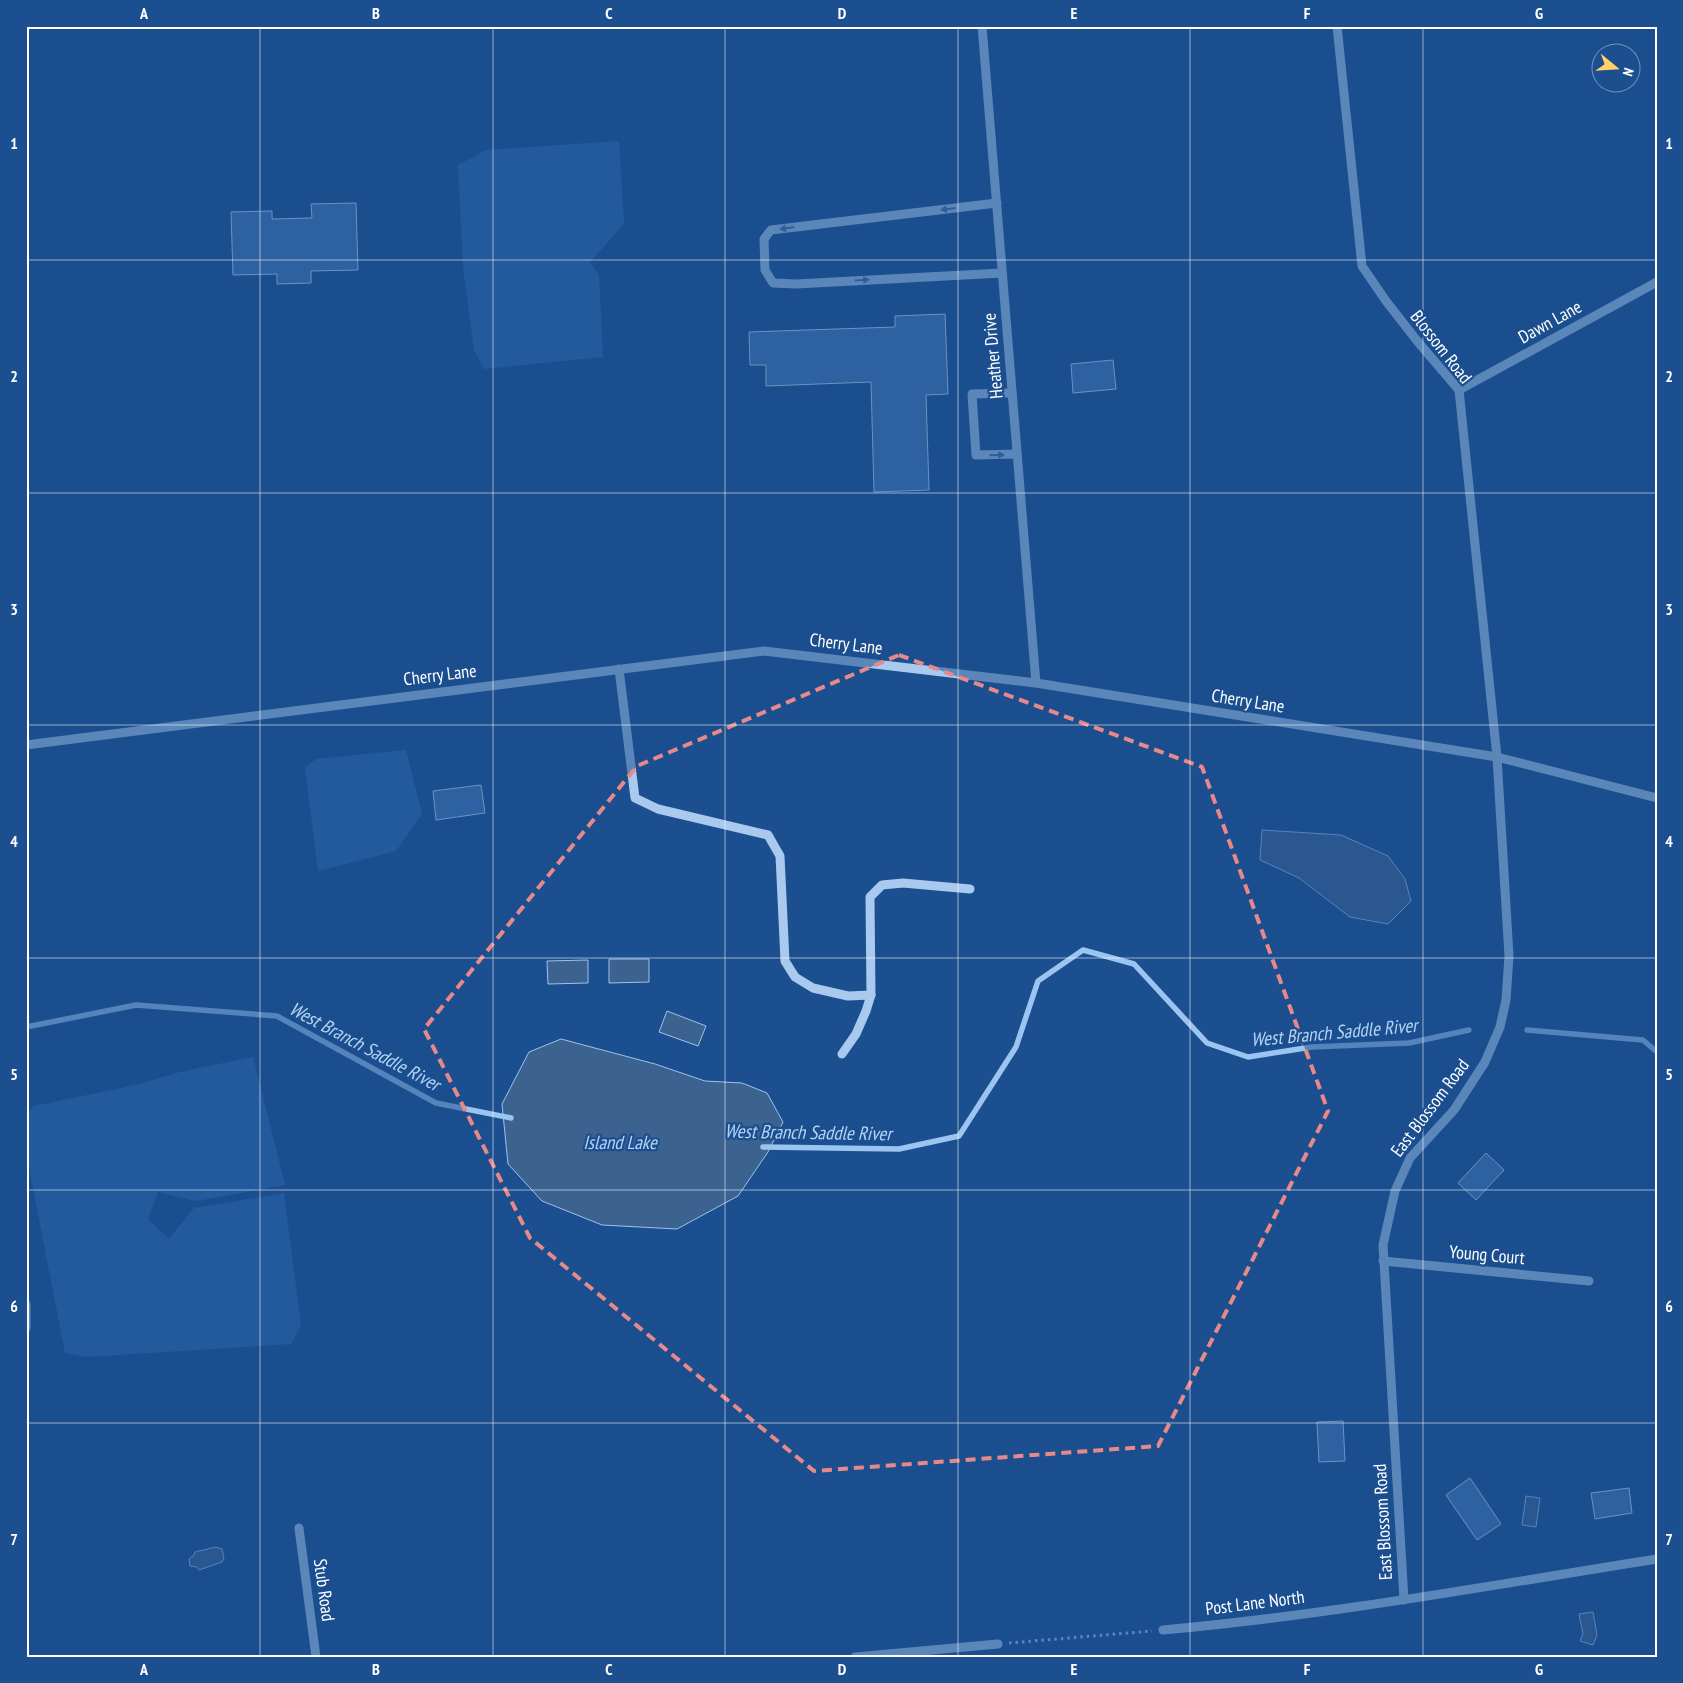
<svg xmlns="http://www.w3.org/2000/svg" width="1683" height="1683" font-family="'PT Sans Narrow',sans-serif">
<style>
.green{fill:#2e69ad}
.water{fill:#3c6290;stroke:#9cc4f0}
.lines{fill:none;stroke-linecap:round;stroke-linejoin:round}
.stream{stroke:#9cc4f0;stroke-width:5.5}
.building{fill:#4478b7;stroke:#cfe3fa}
.path{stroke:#a9c9ee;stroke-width:3;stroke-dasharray:2.5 4;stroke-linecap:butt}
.minor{stroke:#a9c9ee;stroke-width:9}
.oneway{fill:#4674ac}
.marked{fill:none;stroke:#e88989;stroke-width:4;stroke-dasharray:10 6;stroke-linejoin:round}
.grid{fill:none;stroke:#fff;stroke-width:1;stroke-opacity:0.55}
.labels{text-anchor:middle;stroke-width:4.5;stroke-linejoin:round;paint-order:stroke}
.street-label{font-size:18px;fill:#fff;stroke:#1b4f8f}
.water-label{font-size:19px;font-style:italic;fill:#b5d3f5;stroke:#1b4f8f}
.neatline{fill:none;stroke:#fff;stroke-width:2}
.grid-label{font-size:16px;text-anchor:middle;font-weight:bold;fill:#fff}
</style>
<rect width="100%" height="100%" fill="#1b4f8f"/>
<!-- green -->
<g class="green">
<path d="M619,141L624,224L590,262L599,276L603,357L484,369L474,350L463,267L458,165L486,150Z"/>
<path d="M406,750L422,814L396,851L318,871L305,768L316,759Z"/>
<path d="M253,1057L285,1185L196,1201L158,1192L148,1219L169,1239L194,1208L284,1193L301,1326L291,1344L86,1357L65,1353L26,1152V1116L34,1106L136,1085L180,1072Z"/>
</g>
<!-- water -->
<g class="water">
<path d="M1262,830L1341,835L1388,856L1405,879L1411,901L1388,924L1350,917L1299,878L1260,860Z"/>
<path d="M609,959H649V982L609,983Z"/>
<path d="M588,960V983L548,984L547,961Z"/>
<path d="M667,1011L706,1026L698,1046L659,1032Z"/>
<path d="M561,1039L655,1064L705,1081L742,1083L767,1093L783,1122L768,1152L738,1196L677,1229L602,1225L542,1201L508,1164L502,1104L529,1052Z"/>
<path d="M1526,1496L1540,1498L1536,1527L1522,1525Z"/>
<path d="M216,1547L222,1549L224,1558L222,1562L199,1570L197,1567L190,1566L189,1559L194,1555L195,1552Z"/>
<path d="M1593,1612L1597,1635L1593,1645L1580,1641L1583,1634L1579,1614Z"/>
</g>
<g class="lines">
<!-- stream -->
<g class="stream">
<path d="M26,1027L136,1005L277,1016L436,1103L511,1118"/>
<path d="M1527,1030L1643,1040L1657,1052"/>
<path d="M763,1147L899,1149L959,1136L1016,1047L1038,981L1083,950L1134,964L1207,1043L1248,1057L1312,1047L1409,1043L1469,1030"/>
</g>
</g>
<!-- building -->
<g class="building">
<path d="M356,203L358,270L311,271V283L277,284V274L233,275L231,212L272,211V219L312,218L311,204Z"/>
<path d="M945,314L948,394L926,395L929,490L874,492L871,382L766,386V365H750L749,332L895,327V316Z"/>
<path d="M1113,360L1116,389L1073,393L1071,364Z"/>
<path d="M481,785L485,813L436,820L433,791Z"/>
<path d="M1486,1153L1504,1170L1476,1200L1458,1183Z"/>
<path d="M1343,1421L1345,1461L1319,1462L1317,1422Z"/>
<path d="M1470,1478L1501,1524L1477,1540L1446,1495Z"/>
<path d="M1629,1488L1632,1513L1595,1519L1591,1493Z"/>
</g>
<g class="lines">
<!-- path -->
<path class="path" d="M1009,1643L1152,1631"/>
<!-- minor -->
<g class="minor">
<path d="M982,26L1036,683"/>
<path d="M1337,26L1362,266L1386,301L1418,342L1459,390L1497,757L1509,956L1506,1000L1500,1027L1485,1062L1454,1110L1410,1158L1395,1191L1383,1245L1404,1600"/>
<path d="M997,203L771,230L764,239L765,270L773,283L796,284L1002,273"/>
<path d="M1459,390L1657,282"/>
<path d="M1012,393L972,394L976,455L1017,454"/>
<path d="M619,669L635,798L658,809L768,835L780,856L785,961L795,977L813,988L848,996L871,995"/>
<path d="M26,745L764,651L1036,683L1497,757L1657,798"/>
<path d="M842,1054L856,1034L866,1011L871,995L870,897L882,885L903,883L970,889"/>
<path d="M1383,1261L1589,1281"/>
<path d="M26,1304V1328"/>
<path d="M299,1528L316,1657"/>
<path d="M1163,1630C1329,1615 1493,1585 1657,1559"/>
<path d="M855,1657L998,1644"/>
</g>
</g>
<!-- one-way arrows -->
<defs><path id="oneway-solid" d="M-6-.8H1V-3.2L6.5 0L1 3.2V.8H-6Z" transform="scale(1.25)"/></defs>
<g class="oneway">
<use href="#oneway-solid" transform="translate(948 209) rotate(173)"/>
<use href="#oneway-solid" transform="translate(787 228) rotate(172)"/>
<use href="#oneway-solid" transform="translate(862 280) rotate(-3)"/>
<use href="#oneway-solid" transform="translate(997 455) rotate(-1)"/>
</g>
<!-- marked area -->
<path d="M0 0H1683V1683H0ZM899,655L1202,767L1328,1111L1158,1446L814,1471L530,1238L424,1029L637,766Z" fill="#1b4f8f" fill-opacity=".55" fill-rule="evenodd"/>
<path class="marked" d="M899,655L1202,767L1328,1111L1158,1446L814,1471L530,1238L424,1029L637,766Z"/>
<!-- grid -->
<path class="grid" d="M260,26V1657M493,26V1657M725,26V1657M958,26V1657M1190,26V1657M1423,26V1657M26,260H1657M26,493H1657M26,725H1657M26,958H1657M26,1190H1657M26,1423H1657"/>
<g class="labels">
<!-- street labels -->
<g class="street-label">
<text transform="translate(1550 322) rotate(-29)" y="6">Dawn Lane</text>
<text transform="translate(1441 347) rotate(52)" y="6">Blossom Road</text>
<text transform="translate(993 356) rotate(-95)" y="6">Heather Drive</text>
<text transform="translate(846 644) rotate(7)" y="6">Cherry Lane</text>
<text transform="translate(440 675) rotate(-7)" y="6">Cherry Lane</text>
<text transform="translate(1248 701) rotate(9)" y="6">Cherry Lane</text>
<text transform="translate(1430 1108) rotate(-53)" y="6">East Blossom Road</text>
<text transform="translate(1487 1255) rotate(5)" y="6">Young Court</text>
<text transform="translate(1383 1522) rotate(-93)" y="6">East Blossom Road</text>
<text transform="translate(324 1590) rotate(82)" y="6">Stub Road</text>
<text transform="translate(1255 1603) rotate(-7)" y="6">Post Lane North</text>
</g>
<!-- water labels -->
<g class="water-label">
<text transform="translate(1334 1032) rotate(-5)" y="7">West Branch Saddle River</text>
<text transform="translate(365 1046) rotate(28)" y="7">West Branch Saddle River</text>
<text transform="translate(808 1132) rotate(1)" y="7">West Branch Saddle River</text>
<text x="620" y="1149">Island Lake</text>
</g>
</g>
<!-- border -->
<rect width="1683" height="1683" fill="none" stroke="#1b4f8f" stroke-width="55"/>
<!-- north arrow -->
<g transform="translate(1616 68) rotate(108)"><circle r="24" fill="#1b4f8f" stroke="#7695bc"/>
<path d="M0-4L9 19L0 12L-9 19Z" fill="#ffd166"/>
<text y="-8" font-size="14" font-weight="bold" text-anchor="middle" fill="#ffffff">N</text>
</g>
<rect x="28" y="28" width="1628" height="1628" class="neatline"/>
<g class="grid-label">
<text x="144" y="19">A</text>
<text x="376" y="19">B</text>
<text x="609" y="19">C</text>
<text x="842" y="19">D</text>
<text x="1074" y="19">E</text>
<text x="1307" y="19">F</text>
<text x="1539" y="19">G</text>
<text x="14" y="149">1</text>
<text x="1669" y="149">1</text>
<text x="14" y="382">2</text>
<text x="1669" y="382">2</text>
<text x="14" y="615">3</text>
<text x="1669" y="615">3</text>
<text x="14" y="847">4</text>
<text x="1669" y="847">4</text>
<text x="14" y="1080">5</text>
<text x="1669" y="1080">5</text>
<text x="14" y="1312">6</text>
<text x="1669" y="1312">6</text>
<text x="14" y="1545">7</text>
<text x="1669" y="1545">7</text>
<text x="144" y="1675">A</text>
<text x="376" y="1675">B</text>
<text x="609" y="1675">C</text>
<text x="842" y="1675">D</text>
<text x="1074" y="1675">E</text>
<text x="1307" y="1675">F</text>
<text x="1539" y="1675">G</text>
</g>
</svg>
